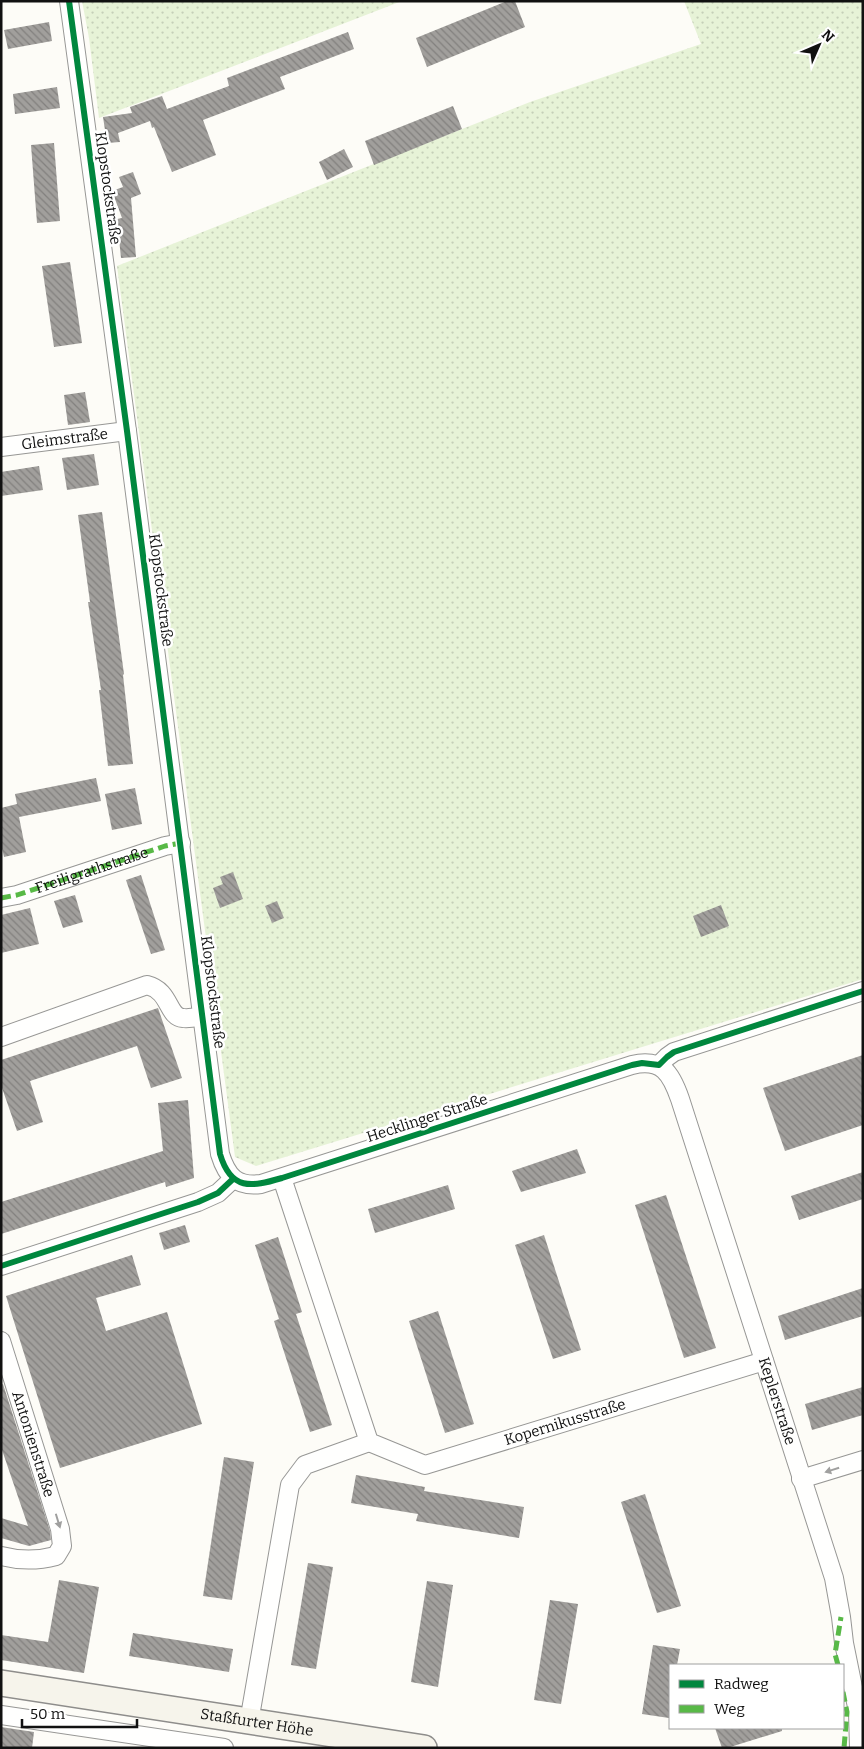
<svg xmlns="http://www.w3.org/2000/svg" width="864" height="1749" font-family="Bitter,serif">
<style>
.green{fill:url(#green-dots)}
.building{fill:url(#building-back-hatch)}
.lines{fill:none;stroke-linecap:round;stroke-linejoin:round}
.street-casing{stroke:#979795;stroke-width:20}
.secondary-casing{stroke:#8e8d8b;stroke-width:28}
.street{stroke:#fffffe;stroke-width:18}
.secondary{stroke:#f6f4eb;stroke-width:25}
.quiet{stroke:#58b947;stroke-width:5;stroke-dasharray:10 5;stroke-linecap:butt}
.cycleway-casing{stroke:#fff;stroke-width:9}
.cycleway{stroke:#00873e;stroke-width:6}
.oneway{fill:#a0a09f}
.labels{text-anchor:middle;stroke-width:5;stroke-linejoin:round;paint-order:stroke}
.street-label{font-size:15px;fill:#111;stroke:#fff}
</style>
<defs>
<pattern id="green-dots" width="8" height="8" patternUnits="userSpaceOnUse" patternTransform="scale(1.25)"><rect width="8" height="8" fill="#e7f3d7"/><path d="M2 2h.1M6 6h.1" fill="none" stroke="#c5cfb8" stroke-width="1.8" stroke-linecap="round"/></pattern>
<pattern id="building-back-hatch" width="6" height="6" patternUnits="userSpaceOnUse" patternTransform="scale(1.25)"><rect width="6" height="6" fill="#a19f9c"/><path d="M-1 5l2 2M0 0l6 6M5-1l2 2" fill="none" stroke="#82807e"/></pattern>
</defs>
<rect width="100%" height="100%" fill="#fdfcf7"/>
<!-- green -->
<g class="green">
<path d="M82,1H402L99,118L89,38Z"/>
<path d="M684,1H863V979L256,1166L235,1157L117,266L530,102L701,44Z"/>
</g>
<!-- building -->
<g class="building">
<path d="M507,1H515L525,27L427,67L416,38Z"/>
<path d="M49,22L52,41L8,49L4,30Z"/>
<path d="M348,32L354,49L280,77L285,89L203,120L216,155L172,172L154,127L152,128L150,121L118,133L120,142L107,143L103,117L132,113L130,107L162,96L167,109L229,86L227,78Z"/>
<path d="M57,87L60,108L15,114L13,94Z"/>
<path d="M453,106L462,129L374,165L365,141Z"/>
<path d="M54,143L60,221L37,223L31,145Z"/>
<path d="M344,149L353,167L327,180L319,162Z"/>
<path d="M133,172L141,194L131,198L136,257L121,258L117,219L122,218L112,191L123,187L119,177Z"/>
<path d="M70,262L82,343L54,347L42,266Z"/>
<path d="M85,392L90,422L68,425L64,395Z"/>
<path d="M94,454L99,485L67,490L62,458Z"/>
<path d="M39,466L43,490L1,496V472Z"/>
<path d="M102,512L124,674L123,675L133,764L108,766L99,690H101L88,602H90L78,515Z"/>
<path d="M96,778L101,801L19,817L26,852L4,857L1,844V808L17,804L15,794Z"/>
<path d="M135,788L142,824L112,830L105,794Z"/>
<path d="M233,872L243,899L220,908L213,888L223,884L220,877Z"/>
<path d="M141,875L165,950L151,954L126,880Z"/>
<path d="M75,895L83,922L63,928L54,901Z"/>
<path d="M277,901L284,918L272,923L265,906Z"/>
<path d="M721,905L729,926L701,937L693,916Z"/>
<path d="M30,908L39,944L1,953V915Z"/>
<path d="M158,1008L182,1078L151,1088L137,1046L30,1081L43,1122L17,1131L1,1085V1060Z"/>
<path d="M863,1055V1125L785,1151L763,1088Z"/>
<path d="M188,1100L194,1178L166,1187L165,1182L1,1234V1202L163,1151L158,1103Z"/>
<path d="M577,1149L586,1173L521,1192L512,1171Z"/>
<path d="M863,1172V1199L799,1220L791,1196Z"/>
<path d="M448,1185L455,1209L375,1233L368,1209Z"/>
<path d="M666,1195L716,1348L684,1358L635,1205Z"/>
<path d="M185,1225L190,1242L164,1250L159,1233Z"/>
<path d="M544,1235L581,1350L553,1359L515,1245Z"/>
<path d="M278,1237L302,1312L296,1314L332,1425L310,1432L274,1321L279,1319L255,1245Z"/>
<path d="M132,1255L141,1285L96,1298L106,1331L167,1312L202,1424L60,1468L6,1296Z"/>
<path d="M863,1288V1316L785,1340L778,1316Z"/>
<path d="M438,1311L474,1424L445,1433L409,1321Z"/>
<path d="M3,1384L50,1531L51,1540L29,1546L1,1538V1518L28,1526L1,1447V1385Z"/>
<path d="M863,1387V1415L812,1430L805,1404Z"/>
<path d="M224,1457L254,1462L232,1600L203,1596Z"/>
<path d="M356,1475L425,1487L424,1491L524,1507L519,1538L416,1521L418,1514L351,1503Z"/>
<path d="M645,1494L681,1606L657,1613L621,1502Z"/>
<path d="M308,1563L333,1567L316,1669L291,1665Z"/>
<path d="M59,1580L99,1587L84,1673L1,1660V1635L48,1642Z"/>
<path d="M427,1581L453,1585L438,1687L411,1682Z"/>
<path d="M550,1600L578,1604L561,1704L534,1700Z"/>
<path d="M133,1633L233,1649L229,1672L129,1656Z"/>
<path d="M653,1645L680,1649L677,1665H670L669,1718L642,1714Z"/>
<path d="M1,1727L34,1732L32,1748H1Z"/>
<path d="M715,1728H782V1731L727,1748H722Z"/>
</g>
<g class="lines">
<defs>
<g id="street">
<path id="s1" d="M69,1L127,431L220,1154C227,1177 237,1187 261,1184L632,1065C662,1058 671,1073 680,1099L834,1578L841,1617L844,1643L858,1712L859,1748"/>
<path id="s2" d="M1,447L127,431"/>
<path id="s3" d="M1,898L17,895L165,846L181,843"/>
<path d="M1,1037L147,985C171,991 167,1017 183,1018C189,1019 197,1017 203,1016"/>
<path d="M659,1065L667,1057L674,1052L863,991"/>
<path id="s4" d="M282,1178L369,1442L425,1465L764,1361"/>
<path d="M1,1266L198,1202L218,1193L233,1179"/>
<path id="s5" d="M1,1341L60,1529L62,1546L56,1556C37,1561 20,1561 1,1556"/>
<path d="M801,1479L863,1460"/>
<path d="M1,1715L224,1748"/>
<path d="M249,1722L290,1485L305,1465L369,1442"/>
</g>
<g id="secondary">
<path id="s6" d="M1,1683L424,1748"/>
</g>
</defs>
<!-- street casing -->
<use href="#street" class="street-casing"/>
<!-- secondary casing -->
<use href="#secondary" class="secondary-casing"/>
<!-- street -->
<use href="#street" class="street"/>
<!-- secondary -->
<use href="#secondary" class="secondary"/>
<!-- quiet -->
<g class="quiet">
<path d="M1,898L17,895L165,846L181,843"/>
<path d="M838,1665L835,1654L841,1617"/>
<path d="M843,1692L847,1712L844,1748"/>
</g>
<defs>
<g id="cycleway">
<path d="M69,1L127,431L220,1154C231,1191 251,1187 282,1178L632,1065L642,1063L659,1065L667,1057L674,1052L863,991"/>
<path d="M1,1266L198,1202L218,1193L233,1179"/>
</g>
</defs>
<!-- cycleway casing -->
<use href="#cycleway" class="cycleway-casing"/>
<!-- cycleway -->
<use href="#cycleway" class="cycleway"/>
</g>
<!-- one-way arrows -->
<defs><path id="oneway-solid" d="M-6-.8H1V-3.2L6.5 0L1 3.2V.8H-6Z" transform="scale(1.25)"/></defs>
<g class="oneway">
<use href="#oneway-solid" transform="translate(832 1470) rotate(162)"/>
<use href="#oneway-solid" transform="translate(58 1521) rotate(73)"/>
</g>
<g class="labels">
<!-- street labels -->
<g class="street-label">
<text transform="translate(108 188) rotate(82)" y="5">Klopstockstraße</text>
<text dy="5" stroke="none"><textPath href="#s2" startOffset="64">Gleimstraße</textPath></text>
<text transform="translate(161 590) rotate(83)" y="5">Klopstockstraße</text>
<text dy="5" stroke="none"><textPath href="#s3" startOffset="95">Freiligrathstraße</textPath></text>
<text transform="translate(213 992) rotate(83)" y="5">Klopstockstraße</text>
<text transform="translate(427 1118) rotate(-18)" y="5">Hecklinger Straße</text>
<text dy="5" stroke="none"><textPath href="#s1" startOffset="1994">Keplerstraße</textPath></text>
<text dy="5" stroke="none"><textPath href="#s4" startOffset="485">Kopernikusstraße</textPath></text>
<text dy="5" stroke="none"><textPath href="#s5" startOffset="108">Antonienstraße</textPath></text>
<text dy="5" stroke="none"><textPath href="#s6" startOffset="259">Staßfurter Höhe</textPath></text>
</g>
</g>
<!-- border -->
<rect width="864" height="1749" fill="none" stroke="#111111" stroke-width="5"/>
<!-- legend -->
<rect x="669" y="1664" width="175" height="65" fill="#ffffff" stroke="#a0a0a0"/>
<rect x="679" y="1680" width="25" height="8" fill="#00873e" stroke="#a0a0a0"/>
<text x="714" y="1689" font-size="15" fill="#111111">Radweg</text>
<rect x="679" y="1705" width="25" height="8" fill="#58b947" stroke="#a0a0a0"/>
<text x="714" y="1714" font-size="15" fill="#111111">Weg</text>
<!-- north arrow -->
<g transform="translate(819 45) rotate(45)" stroke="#ffffff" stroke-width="4" paint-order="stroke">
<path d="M0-4L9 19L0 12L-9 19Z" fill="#111111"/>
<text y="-8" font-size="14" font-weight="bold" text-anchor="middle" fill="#111111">N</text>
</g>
<!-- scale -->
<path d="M22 1719v8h115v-8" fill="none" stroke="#111111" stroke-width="2.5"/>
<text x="30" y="1719" font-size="15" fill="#111111" stroke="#ffffff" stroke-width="4" paint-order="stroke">50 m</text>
</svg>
